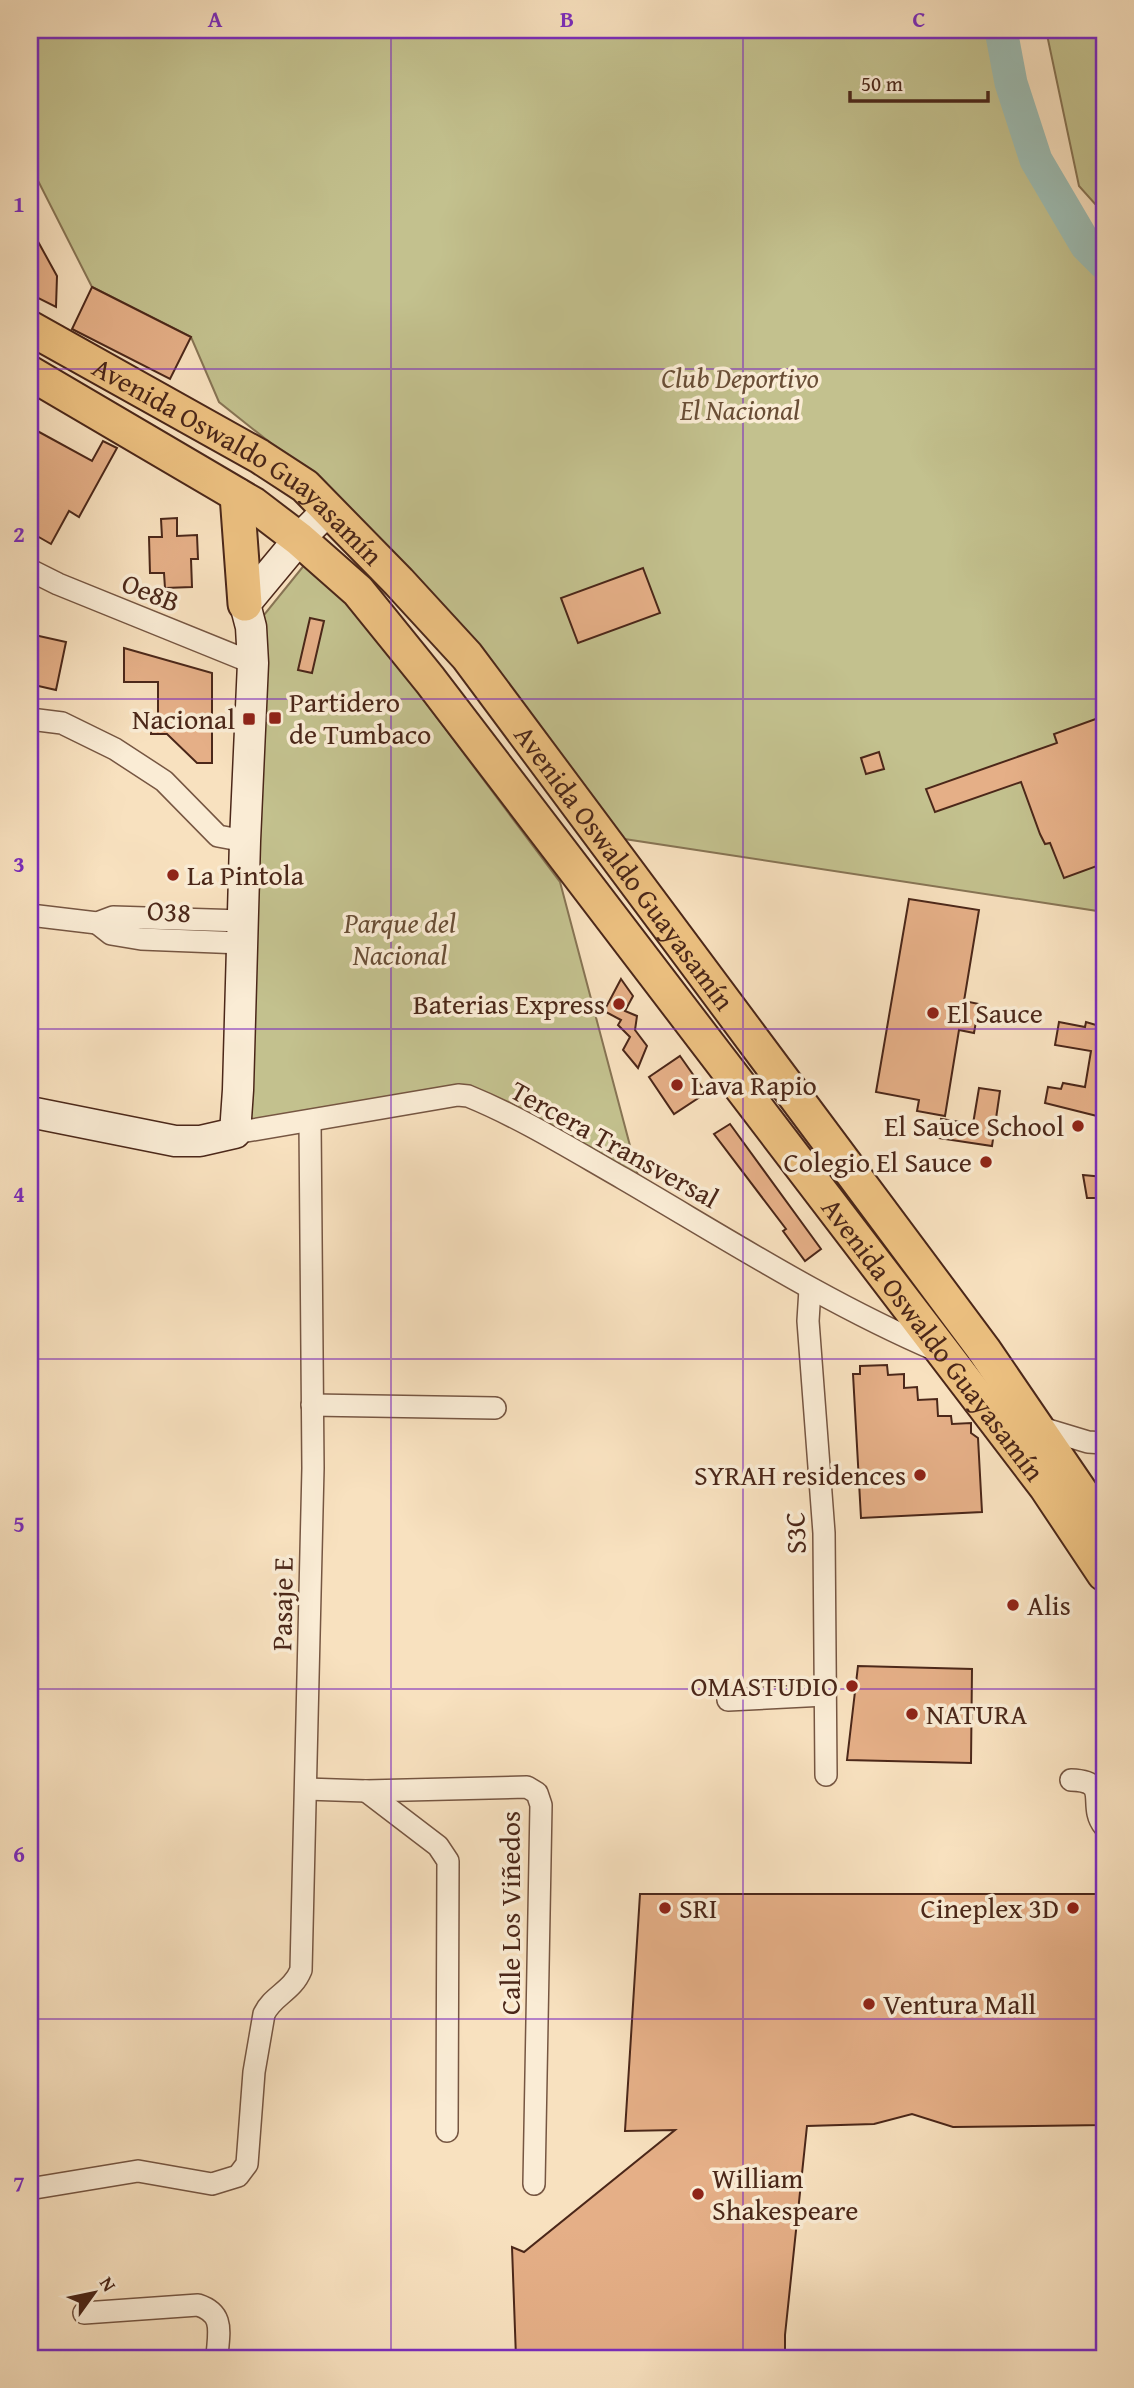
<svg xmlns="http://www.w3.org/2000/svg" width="1134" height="2388" font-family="'Gentium Book Plus',serif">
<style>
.park{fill:#c3c18e;stroke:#877454;stroke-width:2}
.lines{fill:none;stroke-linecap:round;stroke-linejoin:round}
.river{stroke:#9dbdb4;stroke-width:33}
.building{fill:#e5af87;stroke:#4b2719;stroke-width:2}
.street-casing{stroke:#765642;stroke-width:24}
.secondary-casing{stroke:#4b2719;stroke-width:33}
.primary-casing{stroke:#4b2719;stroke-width:37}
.street{stroke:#faecd5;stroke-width:21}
.secondary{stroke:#faecd5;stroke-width:30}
.primary{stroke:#ecc080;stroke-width:33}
.grid{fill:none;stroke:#7b2cbf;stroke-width:2;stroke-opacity:0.55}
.poi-dot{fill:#8f2418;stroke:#faecd5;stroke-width:2.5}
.labels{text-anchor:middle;stroke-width:7;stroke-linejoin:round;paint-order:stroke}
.park-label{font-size:28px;font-style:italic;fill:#694e36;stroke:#faecd5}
.street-label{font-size:28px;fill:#4b2719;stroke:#faecd5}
.poi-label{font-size:28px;fill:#4b2719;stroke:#faecd5;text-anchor:start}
.neatline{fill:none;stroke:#7b2cbf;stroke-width:2.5}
.grid-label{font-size:23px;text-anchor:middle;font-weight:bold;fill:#7b2cbf}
</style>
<rect width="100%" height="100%" fill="#f8e1bf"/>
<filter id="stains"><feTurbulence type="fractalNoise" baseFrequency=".00286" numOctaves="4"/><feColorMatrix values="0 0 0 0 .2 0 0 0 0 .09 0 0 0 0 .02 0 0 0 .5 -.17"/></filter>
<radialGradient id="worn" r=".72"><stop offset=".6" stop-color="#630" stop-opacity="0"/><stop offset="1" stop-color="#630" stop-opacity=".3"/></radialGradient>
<!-- park -->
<g class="park">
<path d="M30,30H993L1036,160L1086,245L1104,263V912L618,838L302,468L219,402L191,337L92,287L30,165Z"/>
<path d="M1046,30H1104V214L1079,186Z"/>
<path d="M314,553L560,882L641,1187L468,1093L309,1119L229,1122L251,631Z"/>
</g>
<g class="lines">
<!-- river -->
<path class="river" d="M1001,30L1011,83L1036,160L1086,245L1104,263"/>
</g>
<!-- building -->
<g class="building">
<path d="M30,227L57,276L56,307L30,294Z"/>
<path d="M92,287L191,337L170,379L72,329Z"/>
<path d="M30,427L92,461L103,441L117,448L79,517L69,511L51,544L30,532Z"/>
<path d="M177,518V536L197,535L198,559H191L192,587L165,588L164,573H150L149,537H162L161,519Z"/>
<path d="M643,568L660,613L578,643L561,598Z"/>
<path d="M310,618L324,621L312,673L298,670Z"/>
<path d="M30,634L66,642L56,690L34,685L37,673L30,672Z"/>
<path d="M124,648L212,673V763H197L167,734H151V717H158V682H124Z"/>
<path d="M1104,716V860L1096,863L1097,866L1064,878L1050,843L1045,844L1040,834L1021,782L935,812L926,789L1057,743L1054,734Z"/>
<path d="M879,752L884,769L866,774L861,758Z"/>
<path d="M909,899L979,910L964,1001L979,1004L974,1033L959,1030L945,1116L917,1111L919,1100L876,1092Z"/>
<path d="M621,979L633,996L625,1011L637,1016L635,1030L647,1046L638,1068L623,1050L630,1037L618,1025L621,1020L604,1011Z"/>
<path d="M1059,1022L1085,1027L1086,1022L1096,1025L1097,1022H1104V1094L1097,1116L1045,1103L1048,1087L1061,1089L1063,1083L1085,1087L1091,1051L1055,1045Z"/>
<path d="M680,1056L706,1093L674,1114L649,1077Z"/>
<path d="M979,1088L1000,1091L992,1146L938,1138L941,1119L973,1124Z"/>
<path d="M730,1124L821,1249L805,1261L783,1231L786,1229L714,1134Z"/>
<path d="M1083,1175L1104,1177V1198H1087Z"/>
<path d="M887,1365L888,1375L904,1374V1388L917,1387L918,1400L937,1399L938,1416H951L952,1424L971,1423V1433L978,1438L982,1512L861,1518L853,1374H860V1366Z"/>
<path d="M858,1666L972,1669L971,1763L847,1760Z"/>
<path d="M640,1894H1104V2125L953,2127L912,2114L874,2124L807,2126L785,2335V2358H516L512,2247L524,2252L675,2130L625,2131Z"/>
</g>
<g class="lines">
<defs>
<g id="street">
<path d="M30,570L58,584L253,663"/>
<path d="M30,719L62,723L115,749L164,781L218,836L245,841"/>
<path d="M30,915L97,923L113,917L243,921"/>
<path d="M97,923L111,934L141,939L242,943"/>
<path d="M235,1133L458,1095L468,1096C522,1118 573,1150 624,1179C727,1239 828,1304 938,1351"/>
<path d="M810,1289L808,1321L824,1533L826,1775"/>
<path d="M312,1405L495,1408"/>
<path d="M1035,1426L1088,1442L1104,1443"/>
<path d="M728,1700L825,1695"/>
<path d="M1071,1780C1112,1781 1087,1805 1104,1826"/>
<path d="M306,1789L366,1791L527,1787L537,1793L541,1805L534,2184"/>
<path d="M366,1791L438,1846L448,1861L447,2131"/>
<path d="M35,2188L138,2171L212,2184L238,2176L247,2164L254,2072L264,2014C273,1995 292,1992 301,1970L313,1468L310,1121"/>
<path d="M84,2313L198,2305C226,2314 218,2334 217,2358"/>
</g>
<path id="secondary" d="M30,1112L175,1141H200L235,1133L238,1090L245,841L253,663L251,627L245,604L299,539L328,510"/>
<g id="primary">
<path id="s1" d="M30,328L259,456L305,486L399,582L467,656L984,1350L1104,1526"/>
<path id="s2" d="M30,373L253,504L299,539L358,591L430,680L1046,1487L1104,1574"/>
<path d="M237,495L245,604"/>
</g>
</defs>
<!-- street casing -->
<use href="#street" class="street-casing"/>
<!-- secondary casing -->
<use href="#secondary" class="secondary-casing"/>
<!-- primary casing -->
<use href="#primary" class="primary-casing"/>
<!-- street -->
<use href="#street" class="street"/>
<!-- secondary -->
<use href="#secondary" class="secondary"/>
<!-- primary -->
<use href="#primary" class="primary"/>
</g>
<!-- grid -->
<path class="grid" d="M391,30V2358M743,30V2358M30,369H1104M30,699H1104M30,1029H1104M30,1359H1104M30,1689H1104M30,2019H1104"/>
<!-- markers -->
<g class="poi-dot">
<rect x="268" y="711" width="14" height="14" rx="3.5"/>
<rect x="242" y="712" width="14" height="14" rx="3.5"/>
<circle cx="173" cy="875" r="7"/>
<circle cx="619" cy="1004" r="7"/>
<circle cx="933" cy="1013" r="7"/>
<circle cx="677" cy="1085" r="7"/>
<circle cx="1078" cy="1126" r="7"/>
<circle cx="986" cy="1162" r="7"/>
<circle cx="920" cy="1475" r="7"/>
<circle cx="1013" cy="1605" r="7"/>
<circle cx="852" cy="1686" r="7"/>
<circle cx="912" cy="1714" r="7"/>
<circle cx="665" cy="1908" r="7"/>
<circle cx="1073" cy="1908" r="7"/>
<circle cx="869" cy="2004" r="7"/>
<circle cx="698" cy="2194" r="7"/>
</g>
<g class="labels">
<!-- park labels -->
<g class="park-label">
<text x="740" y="388">Club Deportivo<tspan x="740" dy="32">El Nacional</tspan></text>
<text x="400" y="933">Parque del<tspan x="400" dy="32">Nacional</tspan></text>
</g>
<!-- street labels -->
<g class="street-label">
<text dy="10" stroke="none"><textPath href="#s1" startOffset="248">Avenida Oswaldo Guayasamín</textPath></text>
<text transform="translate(151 592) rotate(22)" y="10">Oe8B</text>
<text dy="10" stroke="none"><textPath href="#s1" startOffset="816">Avenida Oswaldo Guayasamín</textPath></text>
<text transform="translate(169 911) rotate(3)" y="10">O38</text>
<text transform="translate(615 1144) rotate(29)" y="10">Tercera Transversal</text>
<text dy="10" stroke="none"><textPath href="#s2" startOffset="1339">Avenida Oswaldo Guayasamín</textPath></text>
<text transform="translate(795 1533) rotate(-92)" y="10">S3C</text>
<text transform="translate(282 1604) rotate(-89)" y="10">Pasaje E</text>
<text transform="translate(510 1913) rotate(-90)" y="10">Calle Los Viñedos</text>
</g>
<!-- poi labels -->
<g class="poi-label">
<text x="289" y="712">Partidero<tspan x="289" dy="32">de Tumbaco</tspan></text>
<text x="235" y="729" text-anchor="end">Nacional</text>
<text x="187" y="885">La Pintola</text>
<text x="605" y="1014" text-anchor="end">Baterias Express</text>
<text x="947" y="1023">El Sauce</text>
<text x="691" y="1095">Lava Rapio</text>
<text x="1064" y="1136" text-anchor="end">El Sauce School</text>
<text x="972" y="1172" text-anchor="end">Colegio El Sauce</text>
<text x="906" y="1485" text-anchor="end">SYRAH residences</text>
<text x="1027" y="1615">Alis</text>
<text x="838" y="1696" text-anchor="end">OMASTUDIO</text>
<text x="926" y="1724">NATURA</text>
<text x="679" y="1918">SRI</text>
<text x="1059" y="1918" text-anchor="end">Cineplex 3D</text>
<text x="883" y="2014">Ventura Mall</text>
<text x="712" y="2188">William<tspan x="712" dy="32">Shakespeare</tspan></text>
</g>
</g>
<!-- margin -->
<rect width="1134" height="2388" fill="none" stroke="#f8e1bf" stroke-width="77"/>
<!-- north arrow -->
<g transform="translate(94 2293) rotate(57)" stroke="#faecd5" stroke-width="5" paint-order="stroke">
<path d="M0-5L12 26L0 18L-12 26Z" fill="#4b2719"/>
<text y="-10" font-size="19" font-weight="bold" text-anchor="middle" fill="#4b2719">N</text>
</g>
<!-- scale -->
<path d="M850 91v10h138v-10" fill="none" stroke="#4b2719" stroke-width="3.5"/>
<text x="861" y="91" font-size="21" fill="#4b2719" stroke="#faecd5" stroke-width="5" paint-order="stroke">50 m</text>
<rect x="38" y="38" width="1058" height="2312" class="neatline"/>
<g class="grid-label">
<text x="215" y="27">A</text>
<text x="567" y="27">B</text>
<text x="919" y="27">C</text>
<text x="19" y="212">1</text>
<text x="19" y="542">2</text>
<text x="19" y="872">3</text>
<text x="19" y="1202">4</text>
<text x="19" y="1532">5</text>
<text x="19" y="1862">6</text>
<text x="19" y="2192">7</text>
</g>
<rect width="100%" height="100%" filter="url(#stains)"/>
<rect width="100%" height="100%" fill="url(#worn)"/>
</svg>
